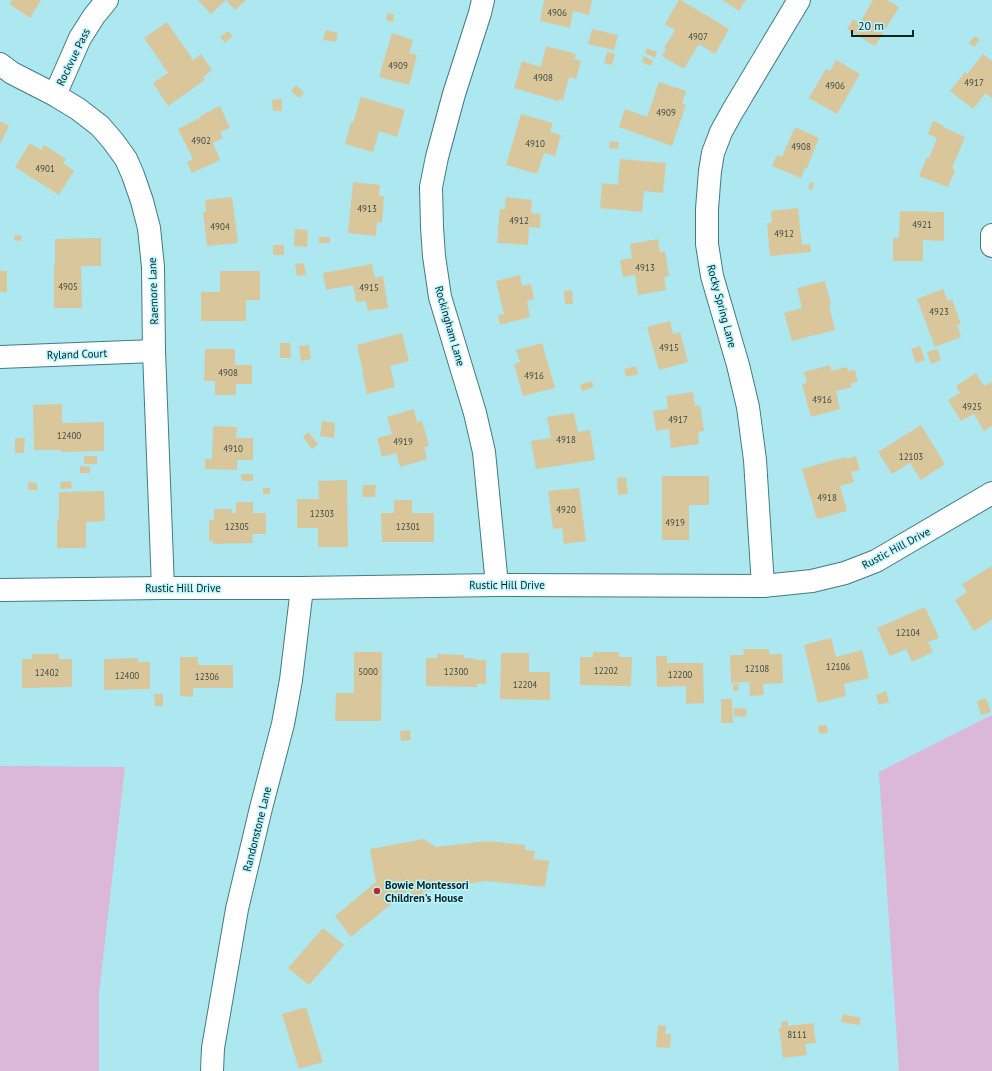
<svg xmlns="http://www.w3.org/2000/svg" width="992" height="1071" font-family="'PT Sans',sans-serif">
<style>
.green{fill:#dbb7da}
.building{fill:#d9c69b}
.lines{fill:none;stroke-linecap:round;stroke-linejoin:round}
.minor-casing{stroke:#427b83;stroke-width:24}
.minor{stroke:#fff;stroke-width:22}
.poi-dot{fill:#b92a26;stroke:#baf6fe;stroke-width:1.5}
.labels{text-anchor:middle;stroke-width:3;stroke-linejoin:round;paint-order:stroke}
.number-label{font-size:9px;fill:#3e4b43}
.street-label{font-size:11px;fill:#0a2226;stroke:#baf6fe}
.poi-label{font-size:11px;font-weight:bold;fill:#0a2226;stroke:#baf6fe;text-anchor:start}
</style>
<rect width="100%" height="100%" fill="#ade8f1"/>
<!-- green -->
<g class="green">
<path d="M992,715V1071H899L879,772Z"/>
<path d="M0,766L125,767L99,993V1071H0Z"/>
</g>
<!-- building -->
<g class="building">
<path d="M12,0H41L30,18L9,4Z"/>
<path d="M198,0H246L235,10L226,0L211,14Z"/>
<path d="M544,0H592L589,15L573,11L570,28L540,21Z"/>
<path d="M679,0H681L729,29L715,54L699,44L684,69L662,56L666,49L664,48L675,30L665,24Z"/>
<path d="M722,0H746L739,11Z"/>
<path d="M873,0H887L899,7L875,46L847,29L853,19L860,23Z"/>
<path d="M388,13L394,15L393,22L386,20Z"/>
<path d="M167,22L193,60L201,54L212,70L203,77L205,80L168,106L153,83L168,73L144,38Z"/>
<path d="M592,29L618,35L614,50L588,44Z"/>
<path d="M326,30L338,33L336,42L323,40Z"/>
<path d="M228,31L233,36L225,43L220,37Z"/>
<path d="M392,33L413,40L409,53L417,55L409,85L379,77Z"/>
<path d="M975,36L980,40L974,47L969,43Z"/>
<path d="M546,46L576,54L574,59L581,61L576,79L569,77L563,100L559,99L558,101L514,88L522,61L541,67Z"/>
<path d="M647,48L657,52L655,58L645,53Z"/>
<path d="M607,52L615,54L612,65L604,63Z"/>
<path d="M983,54L992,61V98L986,93L973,109L950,91L965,72L967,74Z"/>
<path d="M644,56L653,61L650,66L642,62Z"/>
<path d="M836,60L860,74L837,114L809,98L826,69L830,71Z"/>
<path d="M659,82L686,91L682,104L686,105L672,146L619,127L625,109L647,117Z"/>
<path d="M296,85L304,93L299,98L291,91Z"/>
<path d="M361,97L405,110L397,137L379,131L373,152L345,144L351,122L353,123Z"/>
<path d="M282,99V111H273L272,100Z"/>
<path d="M220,106L230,128L220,132L223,138L213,143L220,160L192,173L187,162L193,159L178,129L200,118V116Z"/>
<path d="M521,114L553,123L550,132L561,135L555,156L544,153L537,174L506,165Z"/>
<path d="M0,121L9,126L0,144Z"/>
<path d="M933,121L944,126L943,127L965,137L952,168L955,170L948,187L919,176L927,157L929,158L937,138L928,134Z"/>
<path d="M795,127L819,138L807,168H805L801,178L772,166L777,155L782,157Z"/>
<path d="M610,141L619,142L618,149L609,148Z"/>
<path d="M30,143L41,150L44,145L66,159L63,163L74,171L59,195L15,167Z"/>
<path d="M620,159L666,163L663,193L644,191L642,212L600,208L602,183L618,185Z"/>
<path d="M353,182L380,185L379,196H384L382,223L377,222L376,236L348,233Z"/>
<path d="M810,182L814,183L812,190L808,188Z"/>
<path d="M232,197L238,243L207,246L203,212H206L205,200Z"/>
<path d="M506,197L532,200L531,213L541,214L540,228L529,227L528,245L497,243L500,209H505Z"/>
<path d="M798,208L802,245L810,244L811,252L770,256L767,223H772L771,211Z"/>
<path d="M900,211L944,212V241L923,240V261H893V238H899Z"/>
<path d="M295,229L308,230L307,247L294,246Z"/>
<path d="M15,235L22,236L21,241L14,240Z"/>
<rect x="319" y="237" width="11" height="6"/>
<path d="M101,238V266H81L82,308H54V264H55V239Z"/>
<path d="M658,239L660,252L665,251L669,276L664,277L666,290L638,295L635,275L623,277L620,260L632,258L630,244Z"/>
<rect x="273" y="245" width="11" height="10"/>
<path d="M304,263L306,275L297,276L295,264Z"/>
<path d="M372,264L375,278L383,276L388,308L368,311L366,301L356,302L353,285L326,290L323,273Z"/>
<rect x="0" y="271" width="7" height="21"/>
<path d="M220,271H260V300H246V321H201V292H220Z"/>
<path d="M520,275L522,286L531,284L534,299L527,301L530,317L500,325L498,315L504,314L496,281Z"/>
<path d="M825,281L831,304L829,305L835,330L792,341L784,313L802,308L797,288Z"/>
<path d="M943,289L948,301L952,299L961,324L957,325L961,337L935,347L917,299Z"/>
<path d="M572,290L573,304H565L564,291Z"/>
<path d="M670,321L673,334L680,332L688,362L659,370L647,327Z"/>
<path d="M402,333L409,361L390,366L395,387L367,394L362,371H363L357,345Z"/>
<path d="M280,343H290L291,358H280Z"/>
<path d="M542,343L555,388L523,396L514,364L520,362L516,350Z"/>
<path d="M309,345L311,359L301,361L299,346Z"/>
<path d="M920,346L925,360L916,363L911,349Z"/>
<path d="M205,349H235V365H252V384H236V395H215V381H204Z"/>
<path d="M937,349L941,360L931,364L927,352Z"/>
<path d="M830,365L831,371L847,367L848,371L855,370L858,382L851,383L852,387L836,391L840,409L811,417L802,384L807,383L804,372Z"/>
<path d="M636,366L638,374L626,377L624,369Z"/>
<path d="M976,373L984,386L992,382V426L984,431L974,414L961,421L948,400L960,393L956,386Z"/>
<path d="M592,381L594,387L582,391L580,385Z"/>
<path d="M693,392L695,406L700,405L704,431L698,432L699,444L671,448L669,429L656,431L653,411L668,409L666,396Z"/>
<path d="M62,404V423L104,422V451L61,452V450H34L33,405Z"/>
<path d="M414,409L417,422L422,421L429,446L424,447L427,459L400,467L396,453L382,457L377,438L392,434L387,417Z"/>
<path d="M574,413L578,432L590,430L595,460L536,469L531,441L551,438L547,417Z"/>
<path d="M322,421L335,423L334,438L320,436Z"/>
<path d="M921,425L945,464L921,480L910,463L892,474L878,452Z"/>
<path d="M213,426L237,427L236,438H253V460H237V470L205,469V459H212Z"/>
<path d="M308,432L318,444L312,449L303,437Z"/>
<path d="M15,438H25L24,453H15Z"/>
<rect x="84" y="456" width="13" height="8"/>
<path d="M856,456L860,470L851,472L854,482L840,486L847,511L817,519L802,469L845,457V459Z"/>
<path d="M80,466L90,467V473H80Z"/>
<path d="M241,474H253V481H242Z"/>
<path d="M662,476H709V505H689V540H662Z"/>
<path d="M626,477L628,494L618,495L617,478Z"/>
<path d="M347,480L348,547H318V528H297V499H319L318,481Z"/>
<path d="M71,481L72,488L61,489L60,482Z"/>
<path d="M28,482L37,483V490H28Z"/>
<path d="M363,485H376L375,497H362Z"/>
<rect x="263" y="488" width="7" height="6"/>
<path d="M579,488L586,541L564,544L562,528L553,529L548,491Z"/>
<path d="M104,491L105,521L86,522V548H57V519H59V492Z"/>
<path d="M394,500H412V513H434V542H382L381,513H394Z"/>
<path d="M236,502H253V513H266V534H252L253,543L213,544V541H209V520H214V509H232V513H236Z"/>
<path d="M992,566V620L974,631L955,600L967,592L962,584Z"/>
<path d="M925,607L939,638L928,642L933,652L912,662L906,649L890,656L877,628Z"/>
<path d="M831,638L836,657L862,650L869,678L844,684L846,696L818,703L804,645Z"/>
<path d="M743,649H769V654H782L783,683L763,684L764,695L750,696L749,682L731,683L730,655H744Z"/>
<path d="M354,652H382L381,721H335L336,693H354Z"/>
<path d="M593,652H619V657H632L631,686L580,685V657H593Z"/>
<path d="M501,653H529V672H550V700L500,699Z"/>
<path d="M32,654H59V659H72V687L22,688V659H32Z"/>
<path d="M437,654L464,655V658L477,659V660H486V684H477V687L426,686V658H437Z"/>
<path d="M656,656H667V663H703L704,703L686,704V686L657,687Z"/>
<path d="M180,657H198V665H233V688H193V697L180,696Z"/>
<path d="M138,658V662H150V689L104,690V659Z"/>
<path d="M733,684H739L738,691H733Z"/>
<path d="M886,691L889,702L879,705L876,695Z"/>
<path d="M154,694H163V706H155Z"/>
<path d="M986,698L991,712L981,715L977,701Z"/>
<path d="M721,699H732L733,723H721Z"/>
<path d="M734,708L747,709L746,717L734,716Z"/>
<path d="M827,725L828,733L819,734L818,726Z"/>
<path d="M410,730L411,740L401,741L400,731Z"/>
<path d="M424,839L436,847L488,841L525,845V850L535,851L533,859L549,861L545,887L485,881L423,892L425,899L413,901L411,891L406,892L351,937L335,916L376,882L370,849Z"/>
<path d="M323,928L344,945L309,985L288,968Z"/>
<path d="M306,1007L323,1062L299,1069L282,1014Z"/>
<path d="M843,1014L861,1018L859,1025L841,1022Z"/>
<path d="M788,1021V1026L813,1023L816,1043L805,1044L807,1055L783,1058L779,1028L782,1027L781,1022Z"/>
<path d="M658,1025L666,1026L665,1034H671L670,1048L656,1047Z"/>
</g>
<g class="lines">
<defs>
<g id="minor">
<path d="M483,0L480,13L454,94L437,157L431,187L432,227L434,256L440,297L475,413L484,452L497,585"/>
<path d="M0,64L12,73L55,95L78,109L100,126L113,141L126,159L133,175L142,201L149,228L153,267L154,351L163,588"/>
<path d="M55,95L80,38L94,16L107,0"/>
<path d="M992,235V246"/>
<path d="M0,357L154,351"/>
<path d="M763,586L755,460L748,407L738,365L712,276L707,244V209L710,171L713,153L721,132L732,112L799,0"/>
<path d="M0,590L163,588H302L497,585L763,586L812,581L845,573L876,561L992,493"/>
<path d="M212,1071L213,1048L237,909L261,808L283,724L291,680L302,588"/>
</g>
</defs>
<!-- minor casing -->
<use href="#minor" class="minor-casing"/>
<!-- minor -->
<use href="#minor" class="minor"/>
</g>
<!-- markers -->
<circle class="poi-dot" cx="377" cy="891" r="4"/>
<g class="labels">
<!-- number labels -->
<g class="number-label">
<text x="557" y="16">4906</text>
<text x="698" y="40">4907</text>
<text x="398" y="69">4909</text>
<text x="543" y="81">4908</text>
<text x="974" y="86">4917</text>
<text x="835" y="89">4906</text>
<text x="666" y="116">4909</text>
<text x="201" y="144">4902</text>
<text x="535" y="147">4910</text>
<text x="801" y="150">4908</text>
<text x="45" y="172">4901</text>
<text x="367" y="212">4913</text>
<text x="519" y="224">4912</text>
<text x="922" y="228">4921</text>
<text x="220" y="230">4904</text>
<text x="784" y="237">4912</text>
<text x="645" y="271">4913</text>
<text x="68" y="290">4905</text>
<text x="369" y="291">4915</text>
<text x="939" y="315">4923</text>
<text x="669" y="351">4915</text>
<text x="228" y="376">4908</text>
<text x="534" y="379">4916</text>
<text x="822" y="403">4916</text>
<text x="972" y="410">4925</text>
<text x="678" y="423">4917</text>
<text x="69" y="439">12400</text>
<text x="566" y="443">4918</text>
<text x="403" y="445">4919</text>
<text x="233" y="452">4910</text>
<text x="911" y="460">12103</text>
<text x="827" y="501">4918</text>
<text x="566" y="513">4920</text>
<text x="322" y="517">12303</text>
<text x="675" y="526">4919</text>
<text x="237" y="530">12305</text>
<text x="408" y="530">12301</text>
<text x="908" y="636">12104</text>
<text x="838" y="670">12106</text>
<text x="757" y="672">12108</text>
<text x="606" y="674">12202</text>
<text x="368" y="675">5000</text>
<text x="456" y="675">12300</text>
<text x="47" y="676">12402</text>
<text x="680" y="678">12200</text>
<text x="127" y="679">12400</text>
<text x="207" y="680">12306</text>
<text x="525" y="688">12204</text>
<text x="797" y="1038">8111</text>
</g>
<!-- street labels -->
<g class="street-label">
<text transform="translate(73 57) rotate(-64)" y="4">Rockvue Pass</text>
<text transform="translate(153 291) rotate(-92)" y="4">Raemore Lane</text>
<text transform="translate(722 306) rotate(75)" y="4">Rocky Spring Lane</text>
<text transform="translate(450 326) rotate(74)" y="4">Rockingham Lane</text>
<text transform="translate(77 354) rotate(-2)" y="4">Ryland Court</text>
<text transform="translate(896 548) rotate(-28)" y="4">Rustic Hill Drive</text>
<text x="507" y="589">Rustic Hill Drive</text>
<text x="183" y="592">Rustic Hill Drive</text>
<text transform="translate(257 829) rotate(-76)" y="4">Randonstone Lane</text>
</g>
<!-- poi labels -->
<g class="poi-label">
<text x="385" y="889">Bowie Montessori<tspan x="385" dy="13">Children's House</tspan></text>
</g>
</g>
<!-- scale -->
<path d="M852 30v6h61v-6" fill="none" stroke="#0a2226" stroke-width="2"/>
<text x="858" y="30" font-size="12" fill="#0a2226" stroke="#baf6fe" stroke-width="3" paint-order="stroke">20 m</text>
</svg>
